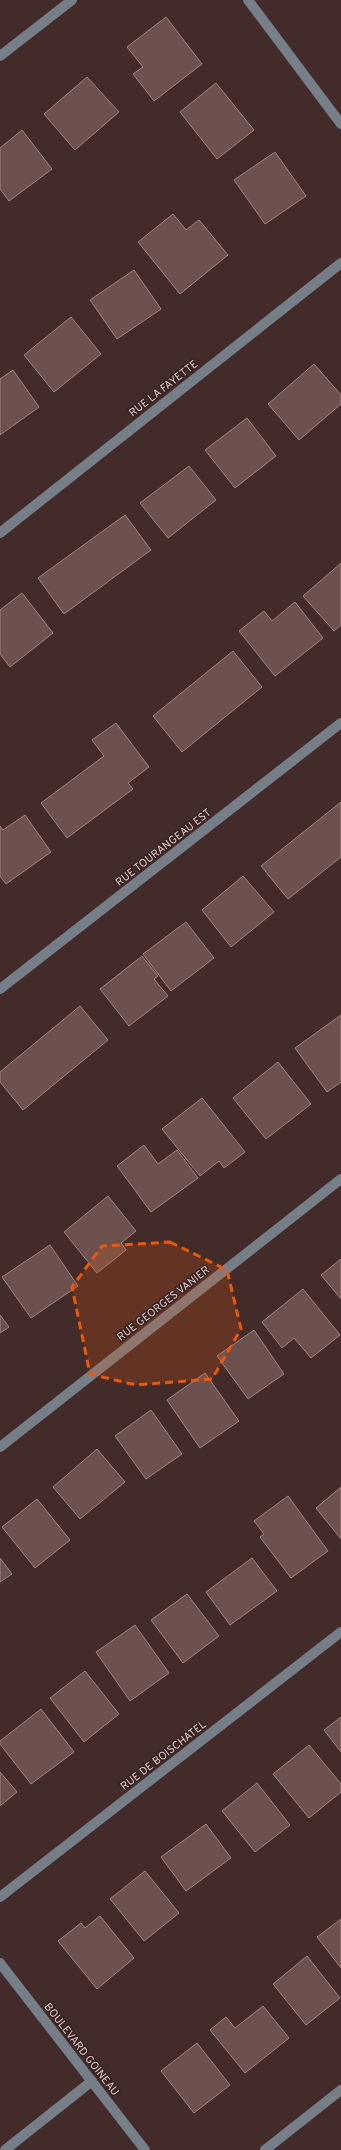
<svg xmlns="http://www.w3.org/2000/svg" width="341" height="2150" font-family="Overpass,sans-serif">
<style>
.building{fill:#6c514f;stroke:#a38483}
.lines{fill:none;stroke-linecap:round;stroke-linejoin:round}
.minor{stroke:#767e87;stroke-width:10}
.marked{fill:#e8590c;fill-opacity:0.2;stroke:#e8590c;stroke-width:3;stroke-dasharray:8 5;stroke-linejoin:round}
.labels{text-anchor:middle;stroke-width:3;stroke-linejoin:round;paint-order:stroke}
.street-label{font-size:11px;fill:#ddcdcc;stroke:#392120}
</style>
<rect width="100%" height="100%" fill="#432b2a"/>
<!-- building -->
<g class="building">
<path d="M166,17L202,64L154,101L133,74L143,67L127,47Z"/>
<path d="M87,77L119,112L75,150L44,114Z"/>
<path d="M216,83L254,130L217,159L180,112Z"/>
<path d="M22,130L52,169L9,201L0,189V148Z"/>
<path d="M275,152L306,196L265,224L234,180Z"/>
<path d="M173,214L186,230L199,220L228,255L180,294L138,242Z"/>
<path d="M134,270L161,309L117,339L90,300Z"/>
<path d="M71,317L101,354L54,392L24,355Z"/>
<path d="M314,364L341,395V404L299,440L268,404Z"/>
<path d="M13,370L39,407L0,435V379Z"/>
<path d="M247,418L276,456L235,488L205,450Z"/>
<path d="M189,466L216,500L168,538L140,503Z"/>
<path d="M125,515L151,550L64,614L38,578Z"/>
<path d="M341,563V625L334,631L303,596Z"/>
<path d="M22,593L53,633L10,667L0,654V610Z"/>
<path d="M295,602L323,638L275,676L239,631L264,611L272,621Z"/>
<path d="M233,651L262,687L182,752L153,716Z"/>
<path d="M116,723L149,767L128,783L133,789L67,838L41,803L104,756L92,740Z"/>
<path d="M341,802V857L288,899L261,866Z"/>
<path d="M25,815L51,852L6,884L0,876V826L3,830Z"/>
<path d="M243,876L274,912L231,947L202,910Z"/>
<path d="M186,922L214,958L171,991L143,954Z"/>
<path d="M142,956L158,976L154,979L168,996L129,1026L100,989Z"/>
<path d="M80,1006L108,1040L23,1110L0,1082V1072Z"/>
<path d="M341,1015V1082L327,1092L295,1048Z"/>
<path d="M278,1062L311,1104L266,1139L233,1098Z"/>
<path d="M202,1098L245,1152L224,1168L219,1161L200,1176L162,1129Z"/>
<path d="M144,1145L158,1164L177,1150L198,1178L151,1212L117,1166Z"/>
<path d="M108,1196L136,1231L121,1243L126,1250L97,1273L64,1232Z"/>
<path d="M50,1245L78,1286L31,1318L2,1277Z"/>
<path d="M341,1259V1299L321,1275Z"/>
<path d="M303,1289L340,1335L311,1358L294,1338L282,1348L262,1322Z"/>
<path d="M0,1315L9,1327L0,1333Z"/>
<path d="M254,1330L284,1374L248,1399L217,1356Z"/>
<path d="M205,1373L239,1421L200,1448L167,1400Z"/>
<path d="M151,1410L182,1454L146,1479L115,1436Z"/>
<path d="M97,1449L125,1482L80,1519L53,1487Z"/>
<path d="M341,1487V1539L316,1508Z"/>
<path d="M288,1496L328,1551L291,1578L260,1537L264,1534L254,1521Z"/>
<path d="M37,1499L70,1540L35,1568L2,1527Z"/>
<path d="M0,1558L12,1574L0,1582Z"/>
<path d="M252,1558L277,1591L230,1625L206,1592Z"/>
<path d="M187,1594L219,1636L183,1663L151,1620Z"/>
<path d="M135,1625L169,1673L130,1701L96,1652Z"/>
<path d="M85,1671L119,1714L84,1742L50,1698Z"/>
<path d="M41,1709L74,1752L31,1784L0,1744V1741Z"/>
<path d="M341,1717V1752L324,1730Z"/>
<path d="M309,1745L341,1784V1792L309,1818L273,1774Z"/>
<path d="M0,1772L17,1792L0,1806Z"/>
<path d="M257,1783L290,1825L255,1852L222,1811Z"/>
<path d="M206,1824L231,1858L186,1891L161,1857Z"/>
<path d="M145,1871L179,1913L144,1941L110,1899Z"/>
<path d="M100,1916L134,1958L97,1989L58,1941L81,1923L85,1928Z"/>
<path d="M341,1919V1968L317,1937Z"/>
<path d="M307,1956L340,1998L306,2025L273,1984Z"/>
<path d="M263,2006L289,2038L245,2073L210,2030L226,2017L235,2028Z"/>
<path d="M197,2043L230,2085L194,2113L161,2071Z"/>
</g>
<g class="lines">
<!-- minor -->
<g class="minor">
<path d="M248,0L341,124"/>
<path d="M0,56L72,0"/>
<path d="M0,533L341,263"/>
<path d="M0,989L341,723"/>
<path d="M0,1447L341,1179"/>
<path d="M0,1897L341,1632"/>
<path d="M0,1963L145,2150"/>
<path d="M5,2150L92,2081"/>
<path d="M265,2150L341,2090"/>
</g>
</g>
<!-- marked area -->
<path class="marked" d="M170,1242L227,1270L241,1329L212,1379L136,1385L90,1374L72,1287L102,1246Z"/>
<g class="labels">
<!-- street labels -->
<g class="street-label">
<text transform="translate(163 388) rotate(-38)" y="4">RUE LA FAYETTE</text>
<text transform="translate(163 847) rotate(-38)" y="4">RUE TOURANGEAU EST</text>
<text transform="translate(163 1303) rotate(-38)" y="4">RUE GEORGES VANIER</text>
<text transform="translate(163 1755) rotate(-38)" y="4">RUE DE BOISCHATEL</text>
<text transform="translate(82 2049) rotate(52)" y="4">BOULEVARD GOINEAU</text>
</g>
</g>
</svg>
